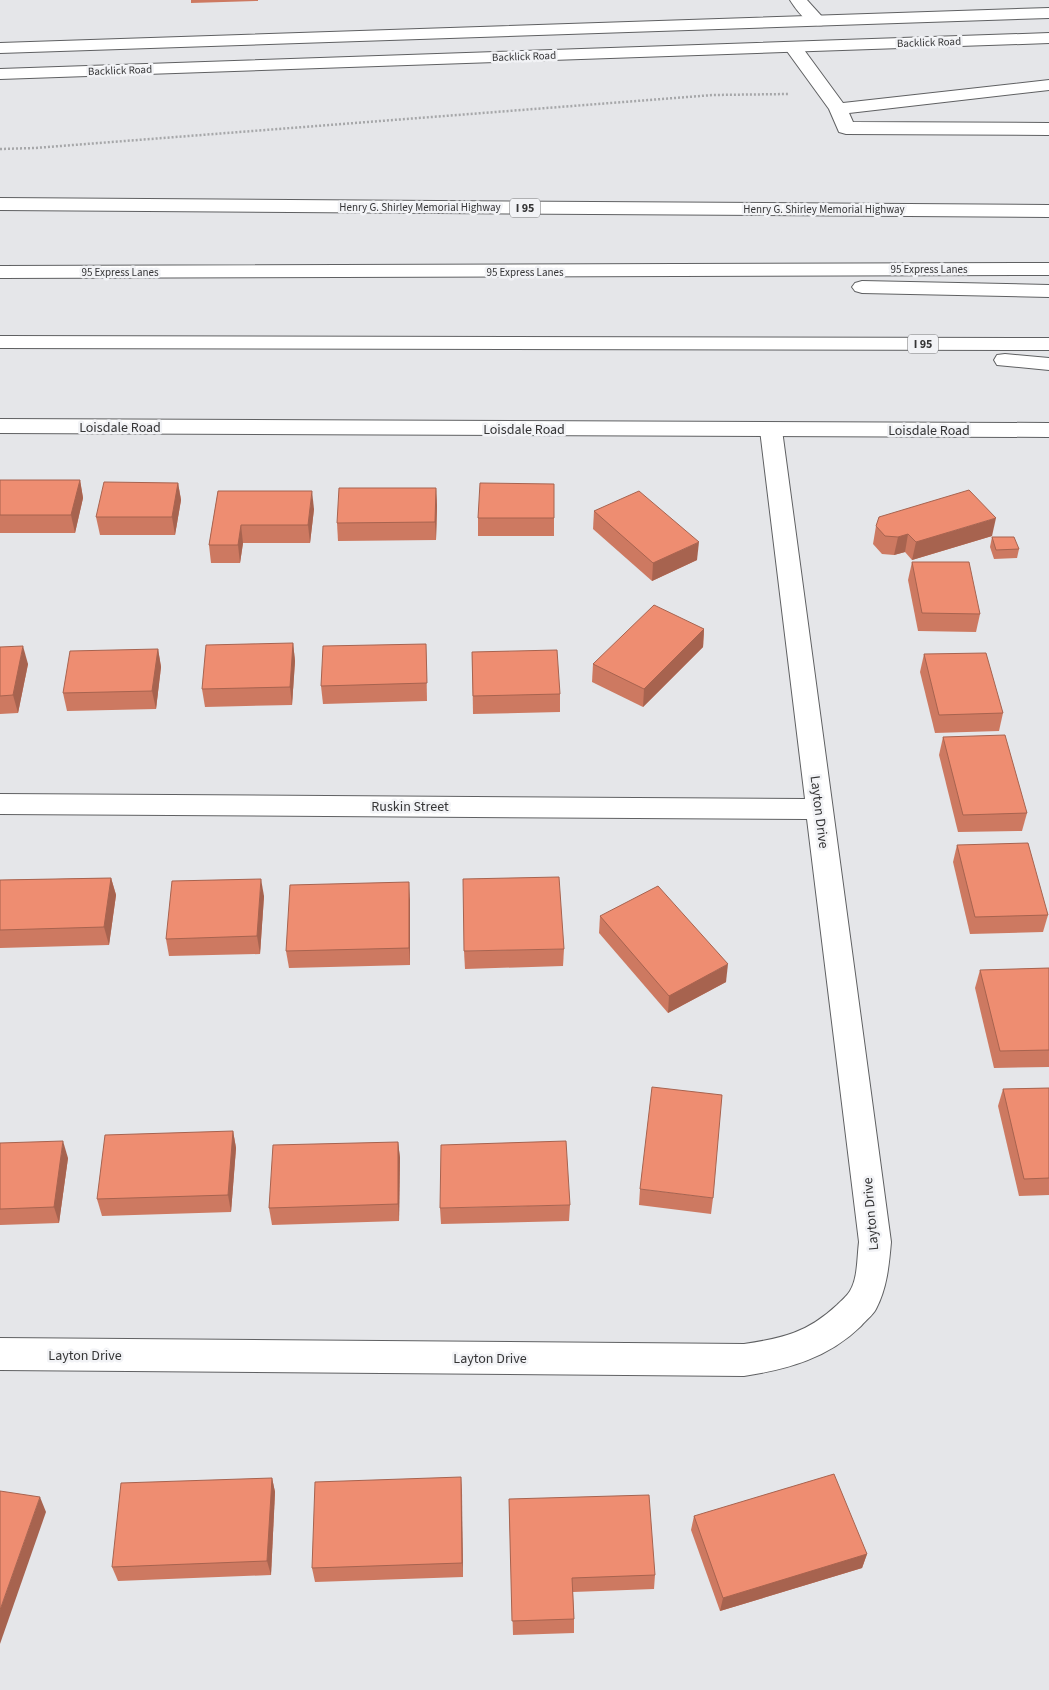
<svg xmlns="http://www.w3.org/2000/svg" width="1049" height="1690" font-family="'Source Sans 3',sans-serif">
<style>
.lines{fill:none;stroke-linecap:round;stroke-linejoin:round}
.minor-casing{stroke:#5f6062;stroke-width:2}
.major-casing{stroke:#5f6062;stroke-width:2}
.highway-casing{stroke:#5f6062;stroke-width:2}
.path{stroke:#a6a7a9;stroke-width:2.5;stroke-dasharray:2 2;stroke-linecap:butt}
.minor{fill:#fff;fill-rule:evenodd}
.major{fill:#fff;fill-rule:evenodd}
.highway{fill:#fff;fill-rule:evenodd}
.wall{fill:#cd7961}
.shaded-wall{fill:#a7634f}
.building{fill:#ee8d71;stroke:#a7634f}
.labels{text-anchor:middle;stroke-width:5;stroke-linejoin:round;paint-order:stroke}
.far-street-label{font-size:11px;fill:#353536;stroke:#f2f3f6}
.shield{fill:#f2f3f6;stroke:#6e6e70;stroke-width:1}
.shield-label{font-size:12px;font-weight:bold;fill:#353536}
.street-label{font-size:14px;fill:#353536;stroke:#f2f3f6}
</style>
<rect width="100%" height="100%" fill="#e5e6e9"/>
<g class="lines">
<defs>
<g id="minor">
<path d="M790,0H807L826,21L823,25C809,28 797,11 790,0Z"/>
<path d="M793,42L799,43L843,103L1049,80V90L849,113L853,122L1049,123V135L846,134L839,132L829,109L784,47L787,43Z"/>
<path d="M771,423L779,425L782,430L891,1242C889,1265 887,1288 876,1309C873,1315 866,1320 861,1326C828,1358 789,1369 744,1376L0,1370V1338L744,1344C783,1338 807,1333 837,1305C841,1301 847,1296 850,1291C858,1278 857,1257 859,1242L807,819L0,814V794L805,799L760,430L763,425Z"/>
</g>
<g id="major">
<path d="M1049,8V18L0,53V43Z"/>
<path d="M1049,33V43L0,79V69Z"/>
<path d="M0,419L1049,423V437L0,433Z"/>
</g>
<g id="highway">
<path d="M0,198L1049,205V217L0,210Z"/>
<path d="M1049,263V275L0,278V266Z"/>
<path d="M862,281L1049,285V297L862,293L855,291L852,287L855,283Z"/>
<path d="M0,336L1049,338V350L0,348Z"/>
<path d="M1005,354L1049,358V370L997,365L994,360L997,355Z"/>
</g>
</defs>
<!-- minor casing -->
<use href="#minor" class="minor-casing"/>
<!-- major casing -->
<use href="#major" class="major-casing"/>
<!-- highway casing -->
<use href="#highway" class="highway-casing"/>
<!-- path -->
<path class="path" d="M0,149L35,148L713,95L789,94"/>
<!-- minor -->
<use href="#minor" class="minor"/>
<!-- major -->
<use href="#major" class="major"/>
<!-- highway -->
<use href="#highway" class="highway"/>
</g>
<!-- wall -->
<g class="wall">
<path d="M191,0H258V1L191,3Z"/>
<path d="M0,480H80L83,498L75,533H0Z"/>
<path d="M178,483L181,500L175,535H100L96,517Z"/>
<path d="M554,484V536H478V518Z"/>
<path d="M436,488L437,506L436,540L338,541L337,523Z"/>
<path d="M218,491L314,509L310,543H243L240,563H211L209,545Z"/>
<path d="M594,511L697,560L652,581L593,529Z"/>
<path d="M876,526L992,536L912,560L905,552L894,555L882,554L873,544Z"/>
<path d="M992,537L1019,549L1017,558L994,559L990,547Z"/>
<path d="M912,562L980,614L976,632L918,631L908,580Z"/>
<path d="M704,629L703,647L643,707L592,682L593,664Z"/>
<path d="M293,643L295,661L292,705L205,707L202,689Z"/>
<path d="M426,644L427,701L323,704L321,686Z"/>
<path d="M0,647L28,664L18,713L0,714Z"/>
<path d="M158,649L161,667L156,709L67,711L63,693Z"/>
<path d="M472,652L560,694V712L473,714Z"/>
<path d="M924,654L1003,713L999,731L935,733L920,672Z"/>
<path d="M943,737L1027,813L1022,831L958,832L939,755Z"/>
<path d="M957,845L1048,915L1043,932L970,934L953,862Z"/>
<path d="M111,878L116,895L109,945L0,948V880Z"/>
<path d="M264,896L260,954L169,956L166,939Z"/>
<path d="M410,900V965L289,968L286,951Z"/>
<path d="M600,916L726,982L668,1013L599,933Z"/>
<path d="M564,949L563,966L465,969L464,951Z"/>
<path d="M1049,968V1067L994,1068L975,988L980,970Z"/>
<path d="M1049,1088V1195L1019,1196L998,1106L1003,1089Z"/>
<path d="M233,1131L236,1148L231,1212L102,1216L97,1199Z"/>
<path d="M398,1142L400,1158L399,1221L272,1225L269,1208Z"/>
<path d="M0,1143L68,1158L59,1223L0,1225Z"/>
<path d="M640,1189L713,1198L711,1214L639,1205Z"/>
<path d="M570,1205L569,1221L441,1224L440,1208Z"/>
<path d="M461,1477L463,1577L315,1582L312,1568Z"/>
<path d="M272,1478L275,1492L271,1575L118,1581L112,1567Z"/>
<path d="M509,1499L655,1575L654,1589L573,1592L574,1619V1633L513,1635Z"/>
<path d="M694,1516L867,1554L862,1568L720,1611L691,1530Z"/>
</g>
<!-- shaded-wall -->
<g class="shaded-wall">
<path d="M80,480L83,498L75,533L71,515Z"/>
<path d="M178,483L181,500L175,535L172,517Z"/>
<path d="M436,488L437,506L436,540L435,522Z"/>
<path d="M312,491L314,509L310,543L308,525Z"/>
<path d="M996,518L992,536L912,560L916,542Z"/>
<path d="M241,525L243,543L240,563L238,545Z"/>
<path d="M908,534L905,552L894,555L898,537Z"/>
<path d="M699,542L697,560L652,581L653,563Z"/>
<path d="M704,629L703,647L643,707L644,689Z"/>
<path d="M293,643L295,661L292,705L290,687Z"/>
<path d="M23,646L28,664L18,713L13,695Z"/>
<path d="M158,649L161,667L156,709L152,691Z"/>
<path d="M111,878L116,895L109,945L104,927Z"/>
<path d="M261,879L264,896L260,954L257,936Z"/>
<path d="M409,882L410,900V965L409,948Z"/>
<path d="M728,964L726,982L668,1013L669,996Z"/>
<path d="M233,1131L236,1148L231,1212L228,1195Z"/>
<path d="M63,1141L68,1158L59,1223L54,1207Z"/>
<path d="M398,1142L400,1158L399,1221L398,1204Z"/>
<path d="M461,1477L462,1492L463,1577L462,1563Z"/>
<path d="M272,1478L275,1492L271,1575L267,1561Z"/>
<path d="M40,1497L46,1512L0,1644V1610Z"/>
<path d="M867,1554L862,1568L720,1611L723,1598Z"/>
</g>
<!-- building -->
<g class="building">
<path d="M0,480H80L71,515H0Z"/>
<path d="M104,482L178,483L172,517H96Z"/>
<path d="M480,483L554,484V518H478Z"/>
<path d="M339,488H436L435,522L337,523Z"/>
<path d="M969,490L996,518L916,542L908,534L898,537L885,536L876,526L879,517Z"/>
<path d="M218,491H312L308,525H241L238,545H209Z"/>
<path d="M639,491L699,542L653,563L594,511Z"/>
<path d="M992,537H1014L1019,549L996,550Z"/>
<path d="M912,562H969L980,614L922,613Z"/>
<path d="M654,605L704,629L644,689L593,664Z"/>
<path d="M293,643L290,687L202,689L206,645Z"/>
<path d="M426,644L427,683L321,686L323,646Z"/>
<path d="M23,646L13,695L0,696V647Z"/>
<path d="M158,649L152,691L63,693L70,651Z"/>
<path d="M557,650L560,694L473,696L472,652Z"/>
<path d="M986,653L1003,713L939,715L924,654Z"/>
<path d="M1005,735L1027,813L963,815L943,737Z"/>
<path d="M1028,843L1048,915L975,917L957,845Z"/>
<path d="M559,877L564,949L464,951L463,879Z"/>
<path d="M111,878L104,927L0,930V880Z"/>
<path d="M261,879L257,936L166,939L172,881Z"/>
<path d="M409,882V948L286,951L290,885Z"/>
<path d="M658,886L728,964L669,996L600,916Z"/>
<path d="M1049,968V1050L1000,1051L980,970Z"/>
<path d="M652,1087L722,1095L713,1198L640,1189Z"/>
<path d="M1049,1088V1178L1024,1179L1003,1089Z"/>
<path d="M233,1131L228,1195L97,1199L105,1135Z"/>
<path d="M63,1141L54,1207L0,1209V1143Z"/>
<path d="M566,1141L570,1205L440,1208L441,1145Z"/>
<path d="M398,1142V1204L269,1208L273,1145Z"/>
<path d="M834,1474L867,1554L723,1598L694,1516Z"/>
<path d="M461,1477L462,1563L312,1568L315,1482Z"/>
<path d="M272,1478L267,1561L112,1567L121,1483Z"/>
<path d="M0,1491L40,1497L0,1610Z"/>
<path d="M649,1495L655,1575L572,1578L574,1619L512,1621L509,1499Z"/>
</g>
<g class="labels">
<!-- far-street labels -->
<g class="far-street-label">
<text transform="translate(929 42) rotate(-2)" y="4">Backlick Road</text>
<text transform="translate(524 56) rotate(-2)" y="4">Backlick Road</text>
<text transform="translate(120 70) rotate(-2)" y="4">Backlick Road</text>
<text x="420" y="211">Henry G. Shirley Memorial Highway</text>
<text x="824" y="213">Henry G. Shirley Memorial Highway</text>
<text x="929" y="273">95 Express Lanes</text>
<text x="120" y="276">95 Express Lanes</text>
<text x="525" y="276">95 Express Lanes</text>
</g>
<!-- shield labels -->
<g class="shield">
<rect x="510" y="198.5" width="30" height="19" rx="4"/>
<rect x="908" y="334.5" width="30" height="19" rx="4"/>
</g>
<g class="shield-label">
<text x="525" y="212">I 95</text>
<text x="923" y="348">I 95</text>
</g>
<!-- street labels -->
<g class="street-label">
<text x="120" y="432">Loisdale Road</text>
<text x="524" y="434">Loisdale Road</text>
<text x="929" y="435">Loisdale Road</text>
<text x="410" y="811">Ruskin Street</text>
<text transform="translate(820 812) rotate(83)" y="5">Layton Drive</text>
<text transform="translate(870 1214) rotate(-95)" y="5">Layton Drive</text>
<text x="85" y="1360">Layton Drive</text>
<text x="490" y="1363">Layton Drive</text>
</g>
</g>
</svg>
